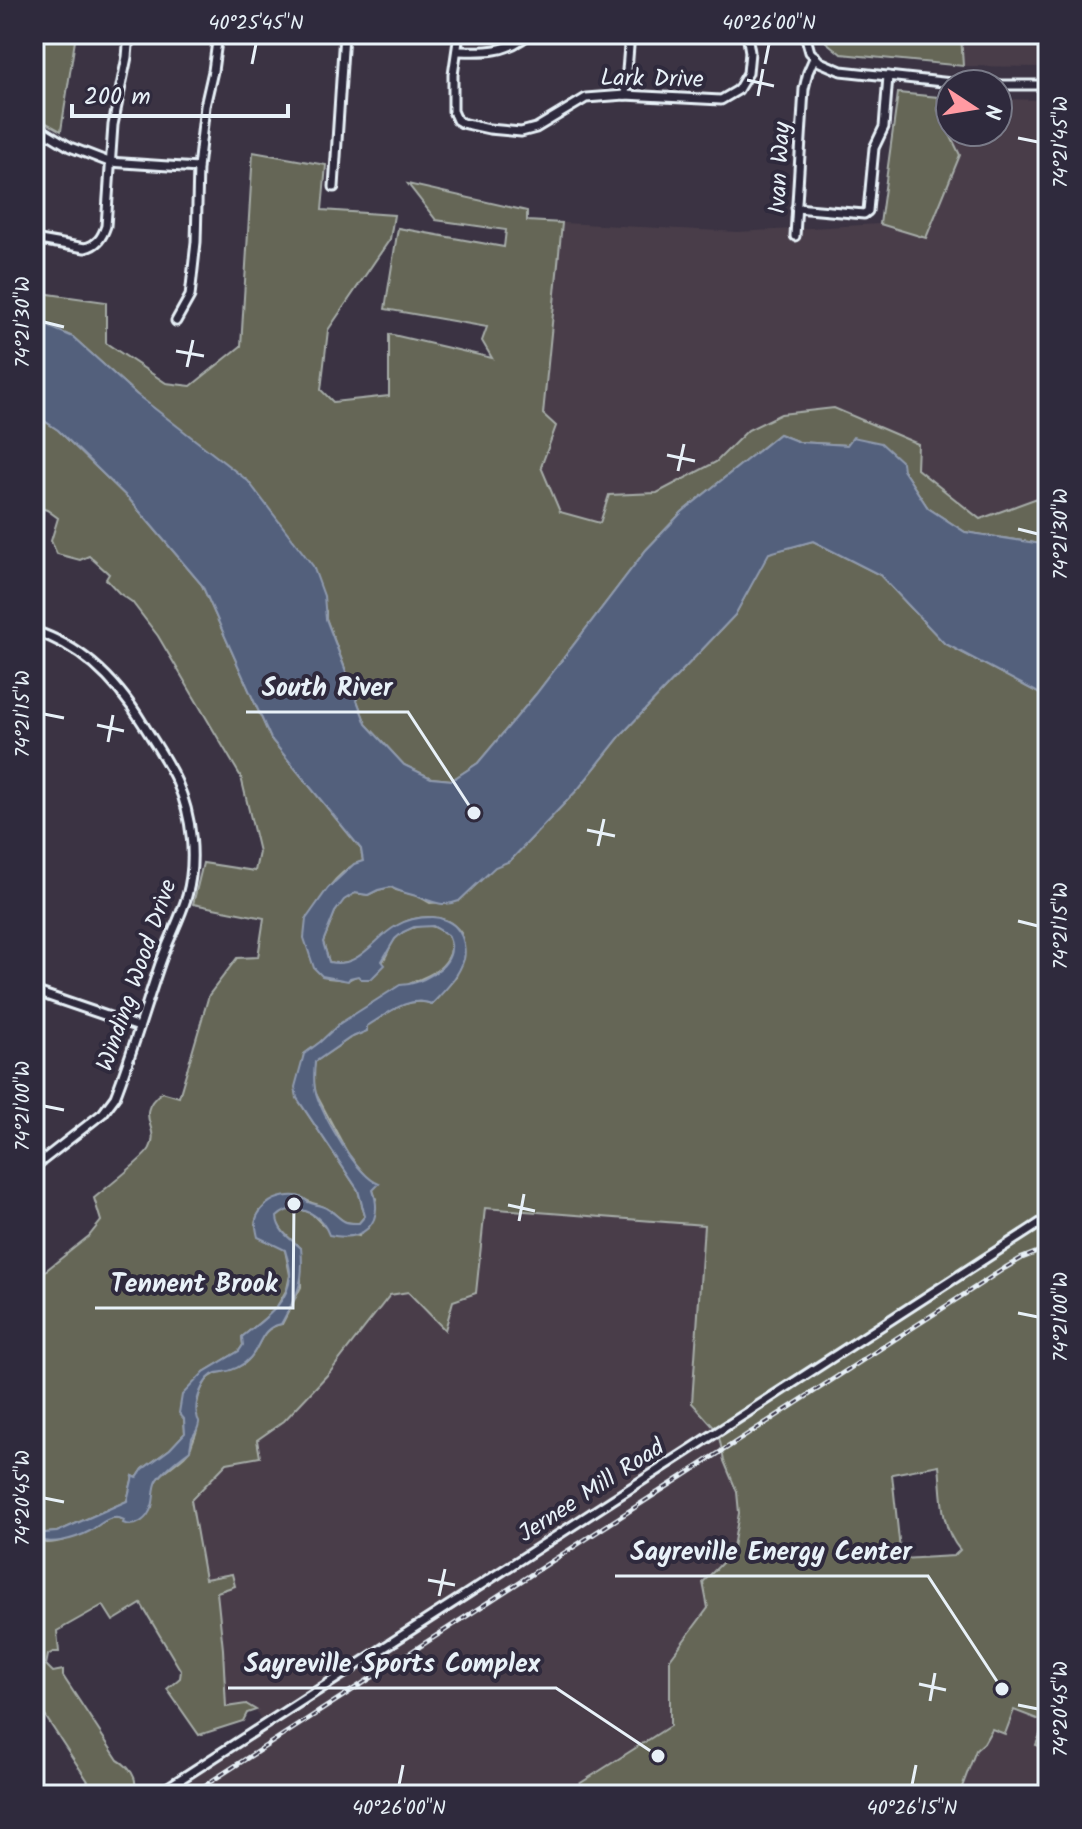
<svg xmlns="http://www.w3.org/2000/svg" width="1082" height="1829" font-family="Kalam,sans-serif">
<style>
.built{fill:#4a3e4a}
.green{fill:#656657;stroke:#a6aca8;stroke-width:2;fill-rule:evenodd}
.water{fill:#53607c;stroke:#8f9aae;stroke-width:2}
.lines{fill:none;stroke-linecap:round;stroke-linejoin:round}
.minor-casing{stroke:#e8f1f8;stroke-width:13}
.minor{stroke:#2f2a3d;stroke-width:7}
.rail-casing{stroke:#e8f1f8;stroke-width:5}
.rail{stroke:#2f2a3d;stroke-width:2;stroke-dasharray:6;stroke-linecap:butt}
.ticks{fill:none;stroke:#e8f1f8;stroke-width:3}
.labels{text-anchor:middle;stroke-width:8;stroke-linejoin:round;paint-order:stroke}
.street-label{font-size:24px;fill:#e8f1f8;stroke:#2f2a3d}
.leader{fill:none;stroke:#e8f1f8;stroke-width:3}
.callout-dot{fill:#e8f1f8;stroke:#2f2a3d;stroke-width:3}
.callout-label{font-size:26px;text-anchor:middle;font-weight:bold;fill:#e8f1f8;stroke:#2f2a3d;stroke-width:8;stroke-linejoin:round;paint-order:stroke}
.neatline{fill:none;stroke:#e8f1f8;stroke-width:3}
.ticks-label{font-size:20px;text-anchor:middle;fill:#e8f1f8}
</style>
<rect width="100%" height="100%" fill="#3b3343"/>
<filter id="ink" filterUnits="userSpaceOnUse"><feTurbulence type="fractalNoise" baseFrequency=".0125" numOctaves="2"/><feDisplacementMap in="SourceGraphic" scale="16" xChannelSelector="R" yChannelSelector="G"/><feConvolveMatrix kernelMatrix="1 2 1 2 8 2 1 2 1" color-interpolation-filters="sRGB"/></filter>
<g filter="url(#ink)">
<!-- built -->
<g class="built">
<path d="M961,34H1048V67L963,66Z"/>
<path d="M938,97L950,98V132H998V99L1048,100V488L1043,496L980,519L917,468L748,430L716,462L657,493L609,496L600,523L560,512L541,467L556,426L543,414L562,223L738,232L880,224L925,238L960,155L938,110Z"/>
<path d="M484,1208L704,1225L692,1403L719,1432L724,1461L737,1492L739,1513L732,1553L703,1582L708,1608L670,1659V1726L576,1786L567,1795H160L264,1726L256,1710L246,1705L226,1707L223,1649L217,1592L234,1586L205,1579L191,1500L227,1463L259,1457L256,1440L284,1421L330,1372L390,1295L408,1292L445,1329L452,1301L476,1292Z"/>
<path d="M1048,1641V1795H951L953,1736Z"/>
</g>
<!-- green -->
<g class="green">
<path d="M34,34H76L61,131L34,116Z"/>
<path d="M823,34H899L909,39V34H961L963,66L841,54L826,42Z"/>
<path d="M898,93L938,97V110L960,155L926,238L880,224Z"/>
<path d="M253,152L326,165L322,210L394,215L390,239L328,330L321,390L333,402L389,396V334L492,358L482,341L487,327L385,309L398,228L504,247L506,230L436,220L408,184L527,211V221L562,223L543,414L556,426L541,467L560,512L600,523L609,495L657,493L716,462L748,430L781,414L834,408L918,444L917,469L980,519L1043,496L1048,488V545L965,532L928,508L903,470L848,445L799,442L779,434L682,512L646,550L536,694L478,763L452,780L431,778L404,765L366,724L326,618V611L136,394L73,337L34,320V292L106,302V343L166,383L191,386L241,346Z"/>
<path d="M34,414L58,430L130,500L202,585L271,739L361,849L363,861C337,869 322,898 307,919L328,978L348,980C358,974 372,971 382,962C388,956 389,945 395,939C402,930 419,924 431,926C437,927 443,932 448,935C451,943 453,950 448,958C438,976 418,978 402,988C368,1009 335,1031 304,1054L297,1098L358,1190L365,1216L359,1223C340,1224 342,1218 328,1209C320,1204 310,1204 303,1198C279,1200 261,1197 255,1224L285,1250L290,1275L287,1289L275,1310L242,1337L243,1345L239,1351L204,1372L184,1419L185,1433L170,1449L143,1469L137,1478L133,1476L127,1501L57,1532L45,1533L34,1532V1280L89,1236L101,1221L94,1198C104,1190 147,1156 150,1148C161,1127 132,1115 162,1092L179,1097L209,995L237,958L258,957L264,918L193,904L203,863L255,871L259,852L241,777L158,636L132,602L119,593L106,579L109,574L89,556L80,560L57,554L51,541L58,518L47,510L34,506Z"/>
<path d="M813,541L880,575L944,643L1048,698V1749L1036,1745L1045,1722L1014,1710L1005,1734L992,1729L984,1743L976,1750L959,1795H567L576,1786L670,1726V1659L708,1608L703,1582L732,1553L739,1513L737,1492L724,1461L718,1432L692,1403L704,1225L485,1208L476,1293L453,1301L445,1330L408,1292L390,1295L330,1372L284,1421L257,1440L260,1457L227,1463L191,1500L205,1579L232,1574L235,1586L217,1592L223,1649L226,1707L246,1704L256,1710L247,1713L243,1721L199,1735L167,1689L180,1678L181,1671L141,1604L113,1621L103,1605L57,1631L59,1652H53L48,1655L46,1665L53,1672L63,1670V1676L118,1760C131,1767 146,1788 124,1795C117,1797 105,1795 97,1795L34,1699V1539C38,1540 42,1542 46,1543C56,1544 81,1535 90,1530C101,1524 111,1513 124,1520L152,1507C153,1498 153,1489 156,1482C163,1468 186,1460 191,1447C192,1442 197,1433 197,1429C198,1425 196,1421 196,1417C196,1405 199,1391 206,1381C215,1369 233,1372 245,1363C261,1350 258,1328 282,1324L301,1287V1248C291,1239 279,1232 276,1217L284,1210L297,1208L311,1213L327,1229L359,1236L376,1199L370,1181L348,1154L315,1092L313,1075L315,1062L350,1038L366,1031V1026C386,1014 408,995 432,1004L456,977L461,933C453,922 442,917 428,917C389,918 382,946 353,960C345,964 337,964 329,962L323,942L335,912L344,899L355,893L368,895L378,890L391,887L396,890L418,896L430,903L459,901L495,866L510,861L578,789L622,734L735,615L768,553ZM939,1465C942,1495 940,1527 960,1550L954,1556L901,1559L892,1474Z"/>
</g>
<!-- water -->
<path class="water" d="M34,320L73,337L136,394L248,481L313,566L324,596L326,619L366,724L404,765L431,778L452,780L478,763L536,694L646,550L682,512L779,434L799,442L847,445L853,437L881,443L902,462L903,470L928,508L965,532L1048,545V698L944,643L880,575L813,541L769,553L735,615L622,734L578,789L510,861L495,867L459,901C442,908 431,901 416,896C407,893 399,892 391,887L378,890L368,895L355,893L344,900L335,912L323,942L329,962C359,969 373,939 396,926C407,919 419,917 432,917C441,917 453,922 458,930C464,938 466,950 464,959C458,978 445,990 432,1004C409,994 386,1015 367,1026V1031L350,1038L315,1062C314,1072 313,1083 316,1093C323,1116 357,1176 379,1184L373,1190C384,1225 363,1242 329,1235C321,1213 295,1200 277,1217C278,1232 291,1239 301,1248C305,1283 297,1295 281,1324C260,1328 262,1344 250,1358C243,1366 232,1371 223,1372C220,1373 218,1372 216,1373C203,1377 194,1403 197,1415C198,1424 201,1418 198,1427C197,1431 194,1434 192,1438C192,1438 190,1449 190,1450C180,1458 163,1470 157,1481C153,1489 155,1498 152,1506C148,1519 136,1529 123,1523L124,1520C111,1513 101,1524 90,1531C73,1540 52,1545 34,1539V1532L45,1533L57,1532L127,1501L133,1476L137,1478L143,1469L170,1449L185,1433L184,1419L179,1413L182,1395L204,1372L239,1351L243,1345L242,1337C261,1321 289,1304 290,1276C291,1268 287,1258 285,1250L258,1237C254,1221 254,1216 267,1204C275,1197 293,1193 303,1198C305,1199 306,1201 308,1202C313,1205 321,1205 326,1208C342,1216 337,1224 359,1223L365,1216L358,1190L297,1098L295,1087L304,1054L320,1042L339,1024L400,985C418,985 451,969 451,948C452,944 449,938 448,935L433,926L414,927L403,932L395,939L382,961L385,965L371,979H361L358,976L350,978L348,981L322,976L314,968L304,938L306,919L328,888L354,864L363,861L361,849L271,739L202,585L130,500L58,430L34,414Z"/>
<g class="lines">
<defs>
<g id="minor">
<path d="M459,34L453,75V111L457,120L462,123L489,129L521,132L536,128L586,98L625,95L721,100L738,90L748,73L750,52L747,34"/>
<path d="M805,34L810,52L820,62L841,71L961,84"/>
<path d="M458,51C486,52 506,53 529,34"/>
<path d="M998,85H1048"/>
<path d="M625,95L630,34"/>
<path d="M34,125L70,147L109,162L198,168"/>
<path d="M334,187L344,34"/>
<path d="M796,208L864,214L868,211L874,148L884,127L888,76"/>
<path d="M795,236L804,89L808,72L815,56"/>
<path d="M34,239L85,248C97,245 102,238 106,226L113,125L127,57L129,34"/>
<path d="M176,321L190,296L196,242L198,168L205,106L213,71L218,34"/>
<path d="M34,631C82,646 117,681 143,724C154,742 168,762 177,782C192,816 197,860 187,896C180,919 168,941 160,964C145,1008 132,1054 115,1097L103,1113L34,1167"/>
<path d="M34,991L139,1027"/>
<path d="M156,1795L1048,1218"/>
</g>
</defs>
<!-- minor casing -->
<use href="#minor" class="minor-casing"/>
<!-- minor -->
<use href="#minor" class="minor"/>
<defs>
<path id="rail" d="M190,1795L1005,1268L1022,1258L1048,1248"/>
</defs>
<!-- rail casing -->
<use href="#rail" class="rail-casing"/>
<!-- rail -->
<use href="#rail" class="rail"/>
</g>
</g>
<!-- ticks -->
<path class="ticks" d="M252,64L256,44M765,64L769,44M747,80L774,86M758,96L763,69M1018,138L1038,142M44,322L64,327M176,351L204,356M187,367L193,340M667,455L695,461M678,471L684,444M1018,529L1038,534M44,714L64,718M97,725L124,731M108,742L113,715M587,830L615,836M598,846L604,819M1018,921L1038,926M44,1106L64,1110M508,1205L535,1211M519,1221L524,1194M1018,1313L1038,1317M44,1498L64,1502M428,1580L455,1585M439,1596L445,1569M919,1684L946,1690M930,1701L935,1673M1018,1705L1038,1709M399,1785L403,1765M912,1785L916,1765"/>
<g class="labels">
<!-- street labels -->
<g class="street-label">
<text transform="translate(652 78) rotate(1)" y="8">Lark Drive</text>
<text transform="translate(779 168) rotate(-87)" y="8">Ivan Way</text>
<text transform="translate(136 975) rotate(-71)" y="8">Winding Wood Drive</text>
<text transform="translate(591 1490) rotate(-33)" y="8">Jernee Mill Road</text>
</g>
</g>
<!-- callouts -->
<path class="leader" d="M474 813L408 712H246M294 1204L293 1308H95M1002 1689L928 1576H615M658 1756L556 1688H228"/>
<g class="callout-dot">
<circle cx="474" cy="813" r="8"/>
<circle cx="294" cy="1204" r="8"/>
<circle cx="1002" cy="1689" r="8"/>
<circle cx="658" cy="1756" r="8"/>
</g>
<g class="callout-label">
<text x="327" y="696">South River</text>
<text x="194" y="1292">Tennent Brook</text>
<text x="771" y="1560">Sayreville Energy Center</text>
<text x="392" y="1672">Sayreville Sports Complex</text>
</g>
<!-- margin -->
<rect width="1082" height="1829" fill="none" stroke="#2f2a3d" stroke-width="88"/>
<!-- north arrow -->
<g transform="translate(974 108) rotate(102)"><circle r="38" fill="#2f2a3d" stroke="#797a88" stroke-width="2"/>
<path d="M0-6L14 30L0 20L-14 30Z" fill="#ff9aa2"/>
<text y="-12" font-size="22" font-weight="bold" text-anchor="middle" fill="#e8f1f8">N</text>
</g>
<!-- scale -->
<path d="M72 104v12h216v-12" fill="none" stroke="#e8f1f8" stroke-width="4"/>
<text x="84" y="104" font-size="24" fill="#e8f1f8" stroke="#2f2a3d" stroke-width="6" paint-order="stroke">200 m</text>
<rect x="44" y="44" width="994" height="1741" class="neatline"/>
<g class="ticks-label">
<text x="256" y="29">40°25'45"N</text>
<text x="769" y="29">40°26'00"N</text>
<text transform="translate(1060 142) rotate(-90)" y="7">74°21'45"W</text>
<text transform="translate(22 322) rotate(-90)" y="7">74°21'30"W</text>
<text transform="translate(1060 534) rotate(-90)" y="7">74°21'30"W</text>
<text transform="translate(22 714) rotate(-90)" y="7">74°21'15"W</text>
<text transform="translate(1060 926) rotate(-90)" y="7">74°21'15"W</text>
<text transform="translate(22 1106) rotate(-90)" y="7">74°21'00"W</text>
<text transform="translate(1060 1317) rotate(-90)" y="7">74°21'00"W</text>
<text transform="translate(22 1498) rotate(-90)" y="7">74°20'45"W</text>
<text transform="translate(1060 1709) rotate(-90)" y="7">74°20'45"W</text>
<text x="399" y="1814">40°26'00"N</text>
<text x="912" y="1814">40°26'15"N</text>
</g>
</svg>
